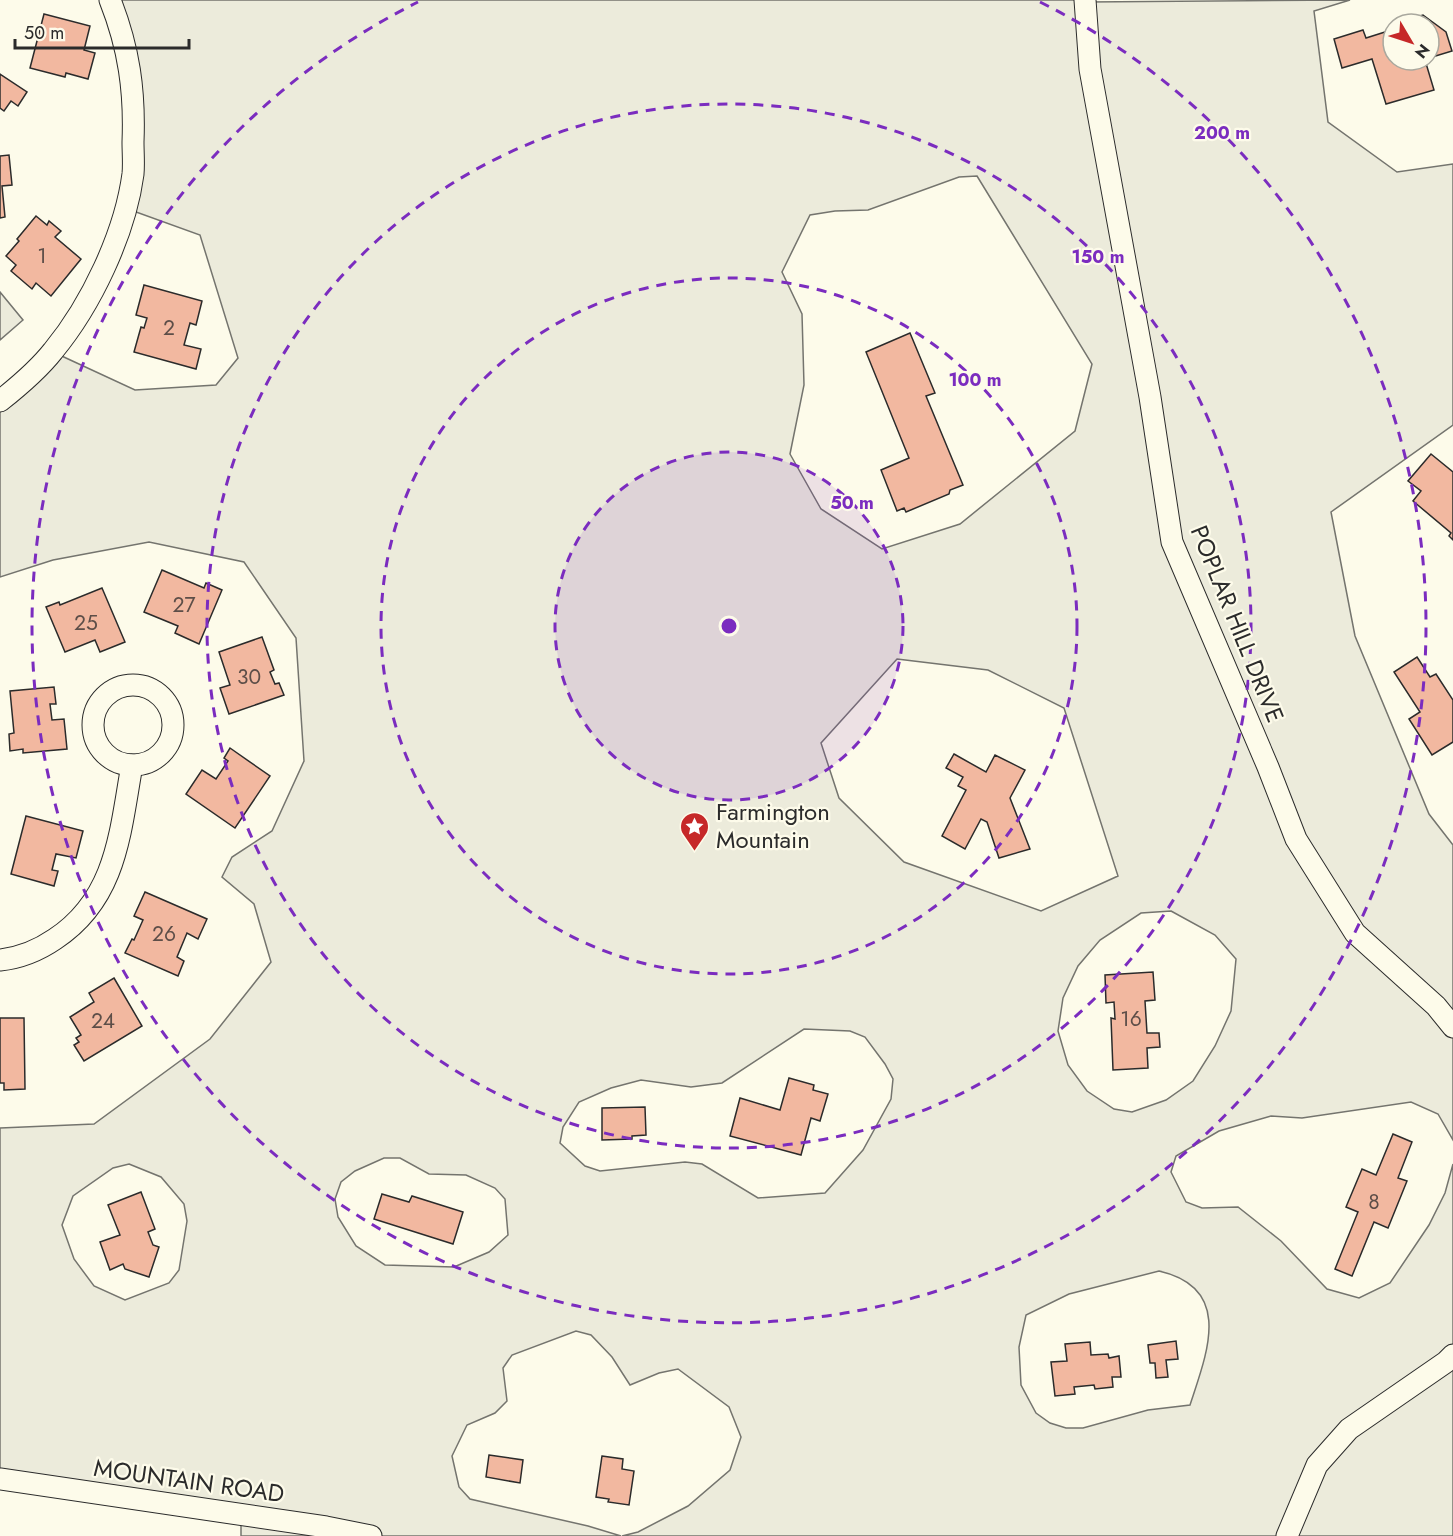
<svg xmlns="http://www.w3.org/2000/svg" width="1453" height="1536" font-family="Jost,sans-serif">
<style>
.green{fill:#ecebdb;stroke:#74746e;stroke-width:1.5;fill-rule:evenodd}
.building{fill:#f2b8a0;stroke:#2b2b2b;stroke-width:1.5}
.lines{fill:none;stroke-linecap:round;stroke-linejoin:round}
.street-casing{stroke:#2b2b2b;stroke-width:23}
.street{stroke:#fdfbea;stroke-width:21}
.ring{fill:none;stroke:#7b2cbf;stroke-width:3;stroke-dasharray:10 8}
.labels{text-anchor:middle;stroke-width:4.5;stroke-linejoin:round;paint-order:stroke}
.number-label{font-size:21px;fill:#5d4e48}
.street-label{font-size:24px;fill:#2b2b2b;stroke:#fdfbea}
.poi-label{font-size:24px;fill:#2b2b2b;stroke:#fdfbea;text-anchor:start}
.centre{fill:#7b2cbf;stroke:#fdfbea;stroke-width:3}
.ring-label{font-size:18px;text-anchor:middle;font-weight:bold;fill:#7b2cbf;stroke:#fdfbea;stroke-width:4.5;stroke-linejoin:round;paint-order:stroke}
</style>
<rect width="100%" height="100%" fill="#fdfbea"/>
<!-- green -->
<g class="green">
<path d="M110,0H1085L1086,2L1350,0L1314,11L1328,122L1397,172L1453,164V425L1331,512L1355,636L1429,814L1453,845V1140L1438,1114L1411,1102L1302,1118L1271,1116L1219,1131L1176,1156L1171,1172L1186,1202L1202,1208L1238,1207L1281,1241L1327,1289L1359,1298L1390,1283L1429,1225L1445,1193L1453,1164V1536H622L638,1532L688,1506L730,1470L741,1437L729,1407L678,1369L659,1373L630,1385L612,1357L591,1335L576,1331L512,1355L503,1368L507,1401L495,1413L467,1425L452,1456L459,1487L470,1499L588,1526L621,1536H241V1515L0,1479V1128L94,1124L210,1039L271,962L254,904L222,877L232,857L272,831L304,761L296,638L244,562L149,542L53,560L0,577V401L53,352L135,390L216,385L238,358L200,235L125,208L133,174ZM977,176L1092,364L1075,431L960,524L882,549L821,509L790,454L804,385L802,314L782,272L810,215L835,211L868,210L959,177ZM897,659L988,670L1064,708L1118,876L1041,911L904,862L839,798L821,743ZM1171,911L1215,935L1236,959L1231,1011L1215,1046L1193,1081L1166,1100L1132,1112L1114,1109L1087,1091L1068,1065L1058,1031L1063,998L1078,966L1100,940L1141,913ZM804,1029L850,1031L865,1037L885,1064L893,1079L891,1099L863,1150L825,1193L758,1198L702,1164L685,1162L600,1171L585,1166L560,1143L563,1127L579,1102L611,1088L641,1080L691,1087L722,1083ZM384,1158H400L429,1174L466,1175L495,1188L505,1199L508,1235L489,1252L454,1267L385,1265L356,1246L338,1217L335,1199L341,1182L355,1171ZM129,1164L161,1177L184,1204L187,1221L179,1270L169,1283L125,1300L94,1286L74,1259L62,1225L73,1196L113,1168ZM1159,1271C1234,1288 1207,1353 1190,1405L1148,1410L1083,1428H1066L1050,1423L1036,1413L1021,1385L1019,1347L1026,1315L1069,1294Z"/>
<path d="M0,292L23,320L0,340Z"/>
</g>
<!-- building -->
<g class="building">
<path d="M44,14L90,26L84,50L95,53L88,79L66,73L65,77L30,68Z"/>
<path d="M1423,15L1446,32L1452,51L1429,58V24H1404L1403,21Z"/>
<path d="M1363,30L1366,38L1385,32L1387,39L1393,38V60H1425L1434,90L1386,104L1372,59L1342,68L1334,39Z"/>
<path d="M0,74L27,92L18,106L11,101L4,111L0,108Z"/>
<path d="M9,155L12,185L2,186L5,217L0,218V156Z"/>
<path d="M36,216L47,225L49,221L61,231L55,237L81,259L51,296L36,283L32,289L11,271L16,265L6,256L19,241L17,239Z"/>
<path d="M144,285L202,301L196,325L190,323L184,345L201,349L196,369L134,352L141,327L144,328L147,318L136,315Z"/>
<path d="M910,333L935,393L926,396L963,485L950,490L949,494L906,512L904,508L897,511L881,470L909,458L866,352Z"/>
<path d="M1431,454L1453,472V540L1449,536L1451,533L1413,501L1421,491L1408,481Z"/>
<path d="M162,570L204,588L206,583L222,590L199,644L175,633L178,626L144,612Z"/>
<path d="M102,588L125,642L100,652L95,640L65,652L46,607L59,602L60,605Z"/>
<path d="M262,637L274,670L270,672L275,684L279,683L284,695L229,714L220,688L230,685L219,652Z"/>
<path d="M1417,657L1430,677L1436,674L1453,700V742L1432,755L1409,719L1420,712L1394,672Z"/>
<path d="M54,687L56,704H50L52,720L64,719L67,749L23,753V749L10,751L9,734L14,733L10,691Z"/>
<path d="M230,748L270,776L235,828L186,794L202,770L216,779L228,761L224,758Z"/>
<path d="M954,754L986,772L995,755L1025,770L1010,798L1030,849L999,858L987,822L981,819L965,849L942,836L966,790L958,786L963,777L946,768Z"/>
<path d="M26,816L83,831L76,858L56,854L52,870L58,871L54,886L11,874Z"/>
<path d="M145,892L207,919L198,939L187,933L177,957L184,961L178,976L125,953L132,939L134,940L143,920L134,916Z"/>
<path d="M1153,972L1155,1000L1145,1001L1147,1033H1159L1160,1047L1147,1048L1148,1068L1113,1070L1111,1018L1115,1019L1114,1002L1106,1003L1105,975Z"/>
<path d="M114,978L142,1026L84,1061L74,1045L79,1042L76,1038L81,1035L70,1017L94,1002L89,993Z"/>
<path d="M0,1018H24L25,1089L4,1090V1083H0Z"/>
<path d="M789,1078L814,1085L813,1090L828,1094L820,1121L811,1118L801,1155L730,1136L740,1098L780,1110Z"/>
<path d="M645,1107L646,1135L632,1136V1139L602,1140V1108Z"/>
<path d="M1393,1134L1412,1142L1398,1178L1407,1181L1388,1228L1374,1222L1352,1276L1335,1269L1358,1212L1346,1207L1362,1169L1376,1175Z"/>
<path d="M141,1192L155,1229L148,1232L153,1245L159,1247L149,1277L125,1269L123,1264L110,1270L100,1242L120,1235L108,1205Z"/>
<path d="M382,1194L409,1202L412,1196L463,1212L453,1244L374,1219Z"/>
<path d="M1176,1341L1178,1359L1166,1360L1168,1377L1156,1378L1155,1363H1150L1148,1345Z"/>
<path d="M1090,1342L1091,1355L1108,1354L1109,1358L1119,1356L1121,1377H1112L1113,1387L1095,1389L1094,1385L1074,1387L1075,1394L1055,1396L1051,1362L1067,1361L1065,1344Z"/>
<path d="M489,1455L523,1460L520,1483L486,1477Z"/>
<path d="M602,1456L623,1459L622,1469L634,1471L629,1505L608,1502L609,1499L596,1497Z"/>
</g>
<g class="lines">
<defs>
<g id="street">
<path d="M1085,0L1090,69L1150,397L1172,542L1268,767L1296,839L1355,933L1436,1006L1453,1027"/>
<path d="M0,401C19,386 38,370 53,351C91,305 125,234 133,174C134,164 133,153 133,142C135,91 129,48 110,0"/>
<circle cx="133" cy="725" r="40"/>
<path d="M0,960C19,958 39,950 55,939C117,898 120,832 132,765"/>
<path d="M0,1479L326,1527L371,1536"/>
<path d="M1287,1536L1317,1465L1349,1429L1446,1362L1453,1355"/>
</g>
</defs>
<!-- street casing -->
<use href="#street" class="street-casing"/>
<!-- street -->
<use href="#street" class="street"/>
</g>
<!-- distance rings -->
<circle cx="729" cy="626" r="174" fill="#7b2cbf" fill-opacity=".12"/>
<g class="ring">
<circle cx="729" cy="626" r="174"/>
<circle cx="729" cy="626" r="348"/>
<circle cx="729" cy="626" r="522"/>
<path d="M1040 2A697 697 0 1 1 418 2"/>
</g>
<!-- icons -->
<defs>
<symbol id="sight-pin" viewBox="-11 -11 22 30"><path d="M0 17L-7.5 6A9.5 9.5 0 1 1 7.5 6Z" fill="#c62828" stroke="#fdfbea"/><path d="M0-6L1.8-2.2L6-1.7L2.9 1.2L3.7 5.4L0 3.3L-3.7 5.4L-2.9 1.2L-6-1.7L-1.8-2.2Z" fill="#fff"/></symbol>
</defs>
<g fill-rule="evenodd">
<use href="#sight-pin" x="678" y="810" width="33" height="45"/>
</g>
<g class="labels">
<!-- number labels -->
<g class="number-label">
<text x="42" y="263">1</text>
<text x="169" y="335">2</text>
<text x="184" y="612">27</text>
<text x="86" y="630">25</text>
<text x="249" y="684">30</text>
<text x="164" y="941">26</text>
<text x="1131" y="1026">16</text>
<text x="103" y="1028">24</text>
<text x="1374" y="1209">8</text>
</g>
<!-- street labels -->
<g class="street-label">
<text transform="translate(1237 624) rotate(68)" y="8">POPLAR HILL DRIVE</text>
<text transform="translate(189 1481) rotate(8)" y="8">MOUNTAIN ROAD</text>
</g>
<!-- poi labels -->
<g class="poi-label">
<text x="716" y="820">Farmington<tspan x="716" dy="28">Mountain</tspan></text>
</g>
</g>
<circle cx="729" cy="626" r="9" class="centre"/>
<g class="ring-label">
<text x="1222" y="139">200 m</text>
<text x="1098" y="263">150 m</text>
<text x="975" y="386">100 m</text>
<text x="852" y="509">50 m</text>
</g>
<!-- north arrow -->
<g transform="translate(1411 42) rotate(129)"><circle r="28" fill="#fdfbea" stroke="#a9a89e" stroke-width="1.5"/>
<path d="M0-4.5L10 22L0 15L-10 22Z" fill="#c62828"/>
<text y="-9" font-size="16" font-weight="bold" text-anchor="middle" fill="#2b2b2b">N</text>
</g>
<!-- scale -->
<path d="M15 39v9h174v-9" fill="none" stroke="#2b2b2b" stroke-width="3"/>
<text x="24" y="39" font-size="18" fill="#2b2b2b" stroke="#fdfbea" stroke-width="4.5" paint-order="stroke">50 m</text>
</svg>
